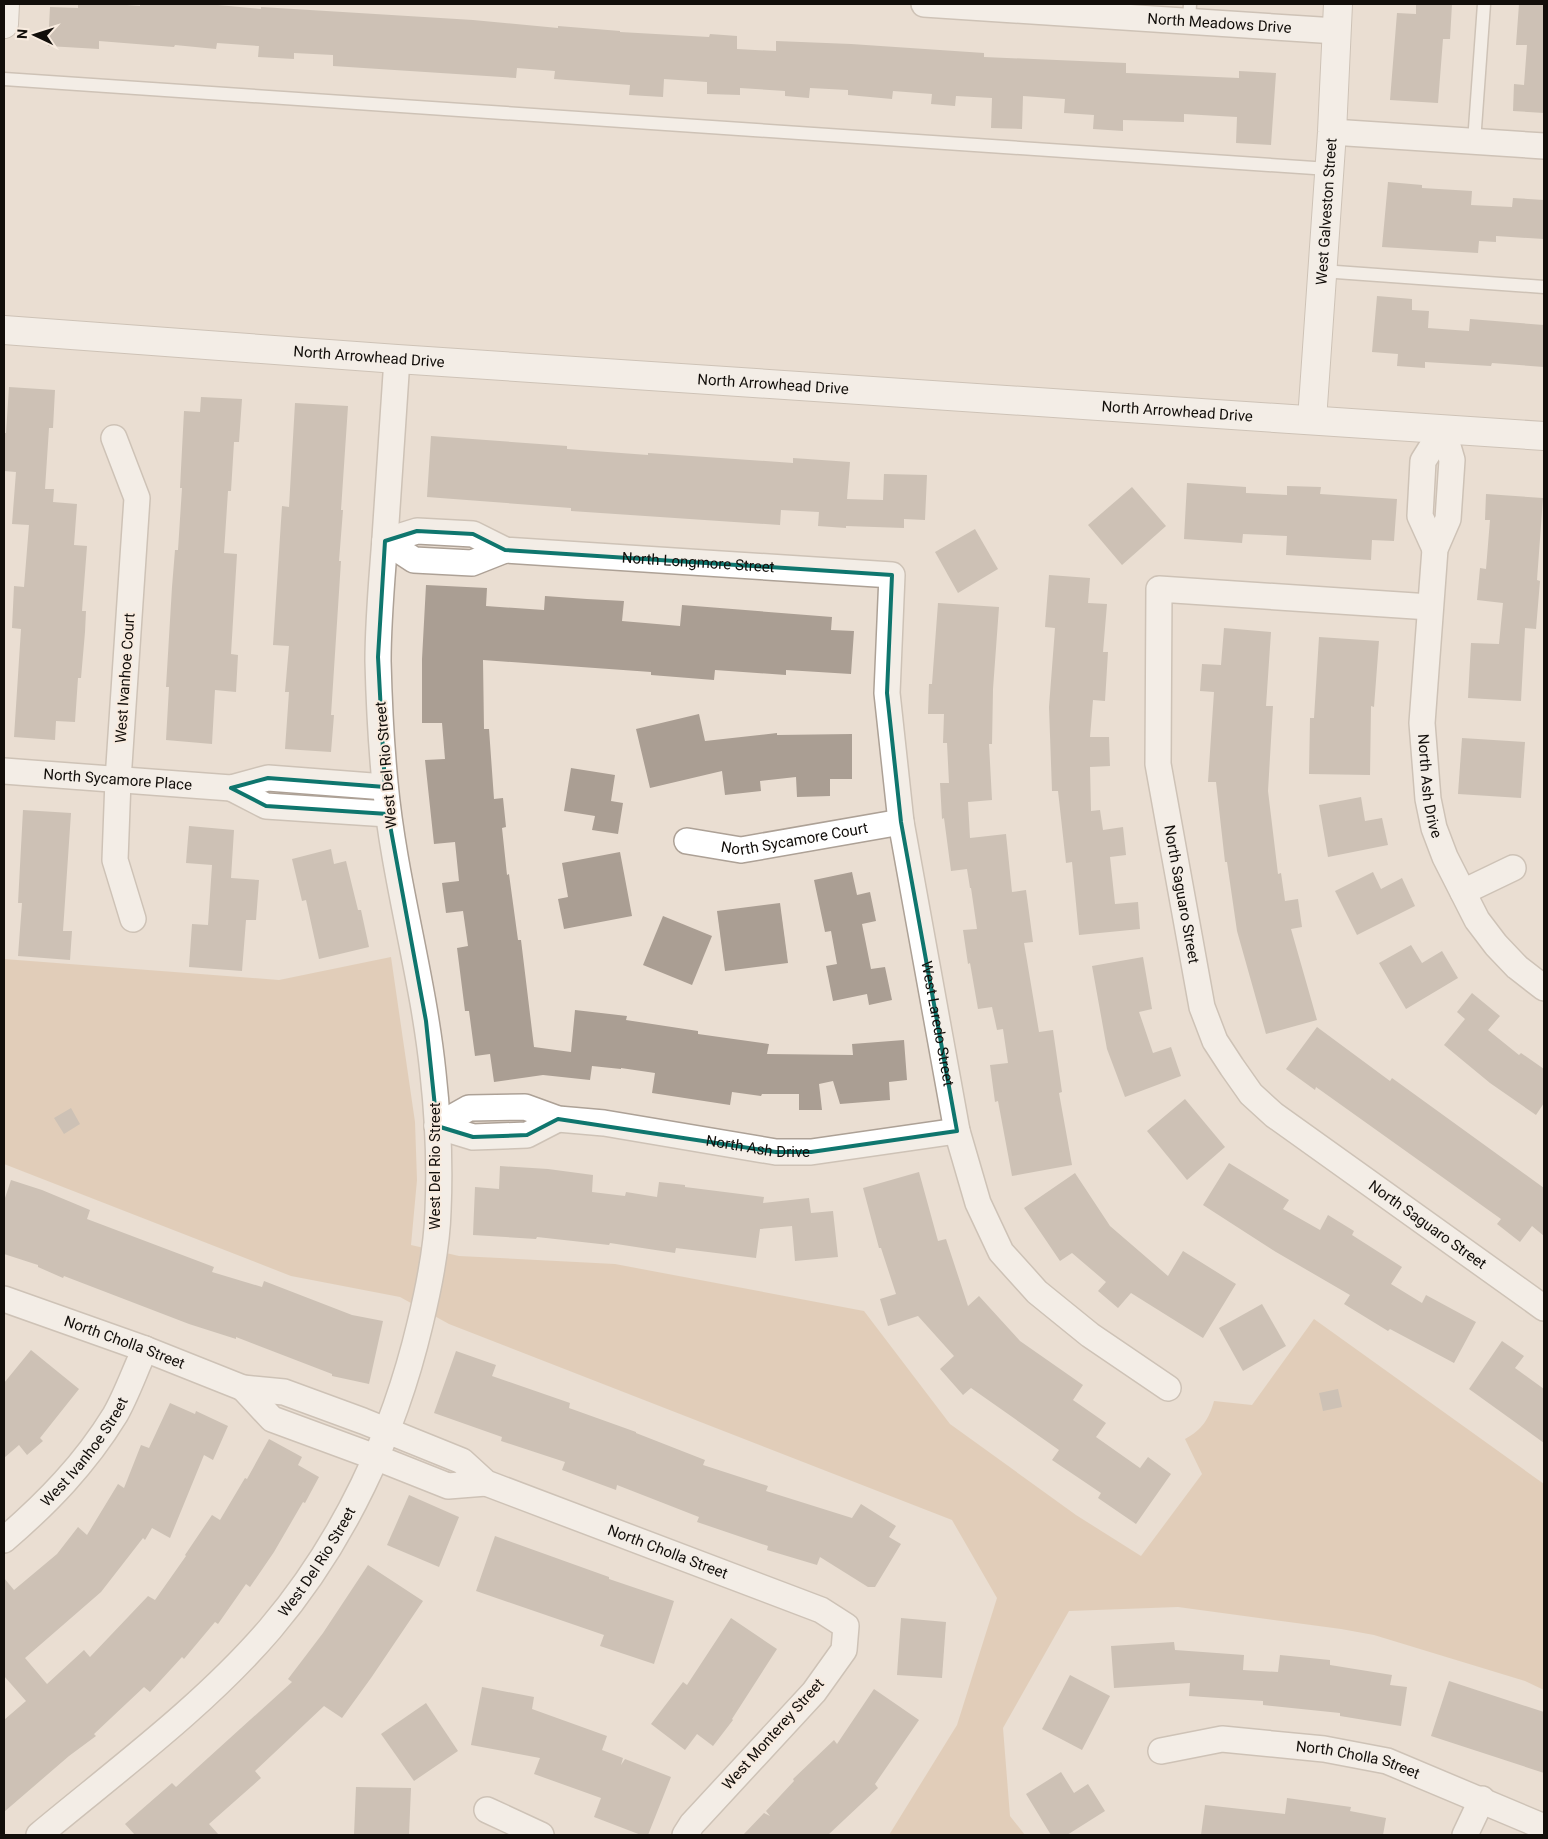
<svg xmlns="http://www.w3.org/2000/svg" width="1548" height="1839" font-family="Roboto,sans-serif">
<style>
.green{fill:#d7b99c}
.building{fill:#aa9e93}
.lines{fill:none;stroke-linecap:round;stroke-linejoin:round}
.lane-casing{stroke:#ada196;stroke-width:15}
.street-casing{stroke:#ada196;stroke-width:28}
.secondary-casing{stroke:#ada196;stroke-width:30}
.lane{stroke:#fff;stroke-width:12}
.street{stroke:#fff;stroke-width:25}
.secondary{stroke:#fff;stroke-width:28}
.marked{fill:none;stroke:#0f766e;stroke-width:4;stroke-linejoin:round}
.labels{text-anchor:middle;stroke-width:4;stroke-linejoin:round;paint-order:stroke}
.street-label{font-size:15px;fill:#120e0a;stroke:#f8ebdf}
</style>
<rect width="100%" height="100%" fill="#eaded2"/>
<!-- green -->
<path class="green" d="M391,957L415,1122L417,1180L411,1245L459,1256L615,1264L864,1311L950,1424L1076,1515L1141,1556L1202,1474L1185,1439C1202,1430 1209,1419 1214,1401L1252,1405L1314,1319L1544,1484V1690L1525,1681L1374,1635L1341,1629L1178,1607L1069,1611L1003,1728L1010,1816L1025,1835H889L957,1725L997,1598L952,1520L449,1324L400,1297L291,1276L4,1164V959L279,980Z"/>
<!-- building -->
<g class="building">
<path d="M78,4H114L140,6V4H207L261,9V7L473,20L558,28V26L620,31V32L709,37L710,34L737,36V49L776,51V41L851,44L984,53V57L1126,63V73L1239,78V71L1276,73L1271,145L1236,143L1237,117L1184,114V122L1123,120V131L1093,129L1094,115L1064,113L1065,99L1023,96L1022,129L991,128L992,98L956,96L955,106L931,104L932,94L893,91L892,99L848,95V90L810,88L809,98L785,96V91L740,88V95L707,94V82L664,79L663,97L629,95L630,85L554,79L555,71L517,68L516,78L333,66V55L294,53V59L258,57L259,46L217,43L216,49L175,45L174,47L99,41V49L48,46L50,7L78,8Z"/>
<path d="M1416,4H1452L1450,39H1443L1438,103L1390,100L1397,13L1416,14Z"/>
<path d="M1519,4H1544V113L1513,111L1514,84L1524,85L1527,45H1516Z"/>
<path d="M1388,182L1422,185V188L1472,191L1471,205L1512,207L1513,198L1544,200V239L1496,236V242L1479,241L1478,253L1382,247Z"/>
<path d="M1377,296L1412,299V310L1429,311L1428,328L1469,331L1470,319L1544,325V367L1492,363L1491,366L1425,362V368L1397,366L1398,354L1372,352Z"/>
<path d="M9,387L55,390L53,428H49L45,489H54L53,502L77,504L74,545L87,546L82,611H86L85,632L81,678H78L75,722L56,721L55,740L14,737L21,629L12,628L14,586L24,587L29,525L12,524L16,472L4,471V433H6Z"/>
<path d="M201,397L242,399L239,442H234L231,491H228L224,553L237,554L231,654L238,655L236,692L215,690L212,744L166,740L169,687H166L172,587L175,550H178L182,488H180L184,411L200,412Z"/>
<path d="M295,403L348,406L341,510H343L339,561H341L331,715H334L331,752L285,749L289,692H285L289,646L273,645L282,506L289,507Z"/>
<path d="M431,436L567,446V449L648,455V453L793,463V458L850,462L847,499L883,500L884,474L927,475L925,520L904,519V528L846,526V528L818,526L819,512L781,510L780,525L571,511V508L427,497Z"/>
<path d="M1187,483L1246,487V493L1287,495V486L1321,487L1320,494L1397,499L1394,541L1372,540L1371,560L1286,555L1287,536L1243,534L1242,543L1184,539Z"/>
<path d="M1132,487L1166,526L1122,565L1088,525Z"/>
<path d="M1486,494L1543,498L1537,580L1540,581L1536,629L1525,628L1521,701L1468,698L1471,643L1499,644L1503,603L1477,600L1480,568L1486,569L1490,520H1485Z"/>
<path d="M975,529L998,569L958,593L935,552Z"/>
<path d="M1049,575L1090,578L1088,603L1107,604L1103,652H1108L1105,701L1093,700L1090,737H1109L1110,766L1090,767L1091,811L1100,810L1103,830L1123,827L1126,855L1110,857L1115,904L1138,902L1140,929L1079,935L1072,862L1066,863L1058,791H1052L1049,707L1055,628L1045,627Z"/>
<path d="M426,585L487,588L486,606L544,610L545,596L587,599L624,601L622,621L680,626L682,605L832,617L831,630L854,631L851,674L786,670V675L715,670L714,680L651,675V672L483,660L484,729H489L494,799L503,798L506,827L502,828L507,875L509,874L518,940H521L534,1047L571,1052L575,1010L627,1016L626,1020L698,1031V1034L769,1044L767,1054L853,1055L852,1044L904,1040L907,1080L889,1082L890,1100L840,1104L833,1081L819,1084L822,1110H799V1094H762L761,1096L732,1092L730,1105L652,1093L655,1073L621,1068V1069L592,1066L590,1080L543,1075L494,1082L490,1054L475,1056L469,1011H465L457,948L468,946L463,911L446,913L442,883L459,881L455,842L434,844L425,760L445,759L442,723H422V659Z"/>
<path d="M938,603L999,607L993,689L992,744H989L992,800L968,802L970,838L1006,834L1012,892L1026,890L1033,942L1024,943L1039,1032L1053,1030L1062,1092L1059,1093L1072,1165L1012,1176L998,1101L995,1102L990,1065L1008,1063L1003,1029L997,1030L992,1007L978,1009L970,963L968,964L963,930L977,929L971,888H970L967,869L951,871L944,818L942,819L940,783H949L947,743H943L944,714H928L929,684H932Z"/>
<path d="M1224,628L1271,632L1266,706H1273L1268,791L1278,874L1281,873L1285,901L1298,899L1302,927L1291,929L1317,1020L1266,1034L1237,931L1227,862H1225L1216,782H1208L1214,692L1200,691L1202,664L1221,665Z"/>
<path d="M1319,637L1379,641L1374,707L1371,706L1370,775L1309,774L1310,718H1314Z"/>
<path d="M699,714L705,741L777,733V735L852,734V779H830V796L797,797L796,777L760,781L761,791L725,795L722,771L650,788L636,729Z"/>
<path d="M1462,738L1525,742L1521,798L1458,794Z"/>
<path d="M571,768L615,775L611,801L623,803L618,834L592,830L595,816L564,811Z"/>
<path d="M1361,797L1365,821L1382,818L1388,845L1328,857L1319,805Z"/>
<path d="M23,810L71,813L63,931H72L70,960L18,956L22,903H18Z"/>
<path d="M189,826L234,830L231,878L259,880L256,920H246L242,971L189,967L192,924L208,925L212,865L186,863Z"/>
<path d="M331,849L334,864L346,861L358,910H361L369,947L319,959L306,900L302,901L292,859Z"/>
<path d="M620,852L632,916L564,929L558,899L568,897L562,863Z"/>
<path d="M852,872L857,895L870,892L876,921L862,924L871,969L885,967L892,1000L869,1005L867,994L833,1001L826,966L837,964L831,931L825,932L814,880Z"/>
<path d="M1373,872L1381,889L1402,878L1415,906L1357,935L1335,891Z"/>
<path d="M780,903L788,963L725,971L717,911Z"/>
<path d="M663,916L712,936L692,985L643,965Z"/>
<path d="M1411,945L1422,963L1442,951L1458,978L1406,1009L1379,963Z"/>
<path d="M1143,957L1152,1009L1139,1012L1153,1053L1171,1047L1181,1076L1125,1097L1107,1049L1092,966Z"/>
<path d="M1472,993L1500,1016L1488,1030L1519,1055L1521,1053L1544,1069V1103L1536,1115L1490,1083L1444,1045L1465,1019L1457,1012Z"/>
<path d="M1317,1027L1390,1081L1392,1078L1544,1188V1236L1532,1226L1520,1242L1497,1224L1501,1219L1316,1087L1315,1090L1286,1069Z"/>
<path d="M1185,1099L1225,1147L1187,1180L1147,1131Z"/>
<path d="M71,1108L80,1124L64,1134L54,1118Z"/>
<path d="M1229,1163L1289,1200L1283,1209L1320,1230L1328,1215L1354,1231L1352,1235L1402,1267L1391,1284L1422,1303L1426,1295L1476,1322L1454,1363L1390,1329L1388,1331L1344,1304L1350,1295L1276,1252L1203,1205Z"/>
<path d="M500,1166L548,1169L593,1175L592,1192L625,1196L626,1192L657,1197L659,1182L685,1185V1187L764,1197L763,1203L809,1198L811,1213L833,1211L838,1257L795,1261L792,1226L760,1229L756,1258L676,1248L675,1253L610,1243L609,1245L537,1237L536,1239L473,1235L475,1187L499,1189Z"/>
<path d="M919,1172L938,1241L946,1239L968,1306L979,1296L1020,1341L1083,1385L1073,1400L1106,1423L1096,1437L1140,1468L1148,1457L1171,1474L1136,1524L1098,1498L1101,1493L1052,1460L1059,1450L971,1388L963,1395L940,1369L954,1356L918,1316L888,1326L880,1299L896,1294L881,1248H879L863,1188Z"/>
<path d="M1075,1173L1110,1226L1168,1276L1183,1251L1236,1284L1203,1338L1131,1293L1118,1308L1098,1291L1106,1282L1072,1253L1060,1261L1024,1208Z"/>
<path d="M11,1180L42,1190L90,1210L87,1219L214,1267L212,1272L262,1287L264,1281L352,1315L383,1321L369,1384L332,1376V1374L236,1337V1339L189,1324L64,1276L63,1278L38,1267V1265L4,1254V1201Z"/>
<path d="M1262,1304L1286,1346L1243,1371L1219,1328Z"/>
<path d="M1502,1341L1524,1356L1515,1368L1544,1389V1443L1469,1389Z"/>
<path d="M31,1350L79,1389L40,1438L43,1441L27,1455L19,1445L4,1458V1383Z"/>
<path d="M456,1351L496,1365L492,1376L570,1403L569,1408L636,1432V1433L705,1460L703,1465L768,1486L766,1491L852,1518L861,1504L896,1526L889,1537L901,1544L875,1587H868L820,1557L817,1565L767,1550L768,1546L697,1522L699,1517L617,1485L616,1490L562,1470L565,1462L501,1441L502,1437L434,1413Z"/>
<path d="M1338,1389L1342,1407L1323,1411L1319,1393Z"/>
<path d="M170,1403L195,1414L196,1411L228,1426L213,1460L204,1455L170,1538L152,1528L145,1540L143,1538L101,1592L25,1658L47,1684L84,1650L90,1657L148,1596L155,1600L186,1556L185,1555L212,1515L220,1520L245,1478L247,1479L269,1439L302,1457L298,1465L319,1477L305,1503L303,1502L274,1552L250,1587L246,1584L218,1624L215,1622L184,1659L182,1657L150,1692L144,1687L94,1734L96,1736L69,1756L4,1812V1720L26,1701L4,1676V1578L14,1590L57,1554L78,1527L87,1535L118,1484L124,1488L141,1445L149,1448Z"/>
<path d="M409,1495L459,1517L439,1567L387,1545Z"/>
<path d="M495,1536L609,1577V1579L674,1601L654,1664L600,1646L604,1635L476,1591Z"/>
<path d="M368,1565L423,1601L371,1678L342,1718L324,1706L255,1771L261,1778L209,1824L219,1835H135L125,1824L172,1783L176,1787L292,1682L288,1679L323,1633Z"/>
<path d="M731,1618L777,1649L732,1719L733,1720L713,1746L697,1734L685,1750L651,1724L683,1682L687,1685Z"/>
<path d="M901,1618L946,1622L942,1678L897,1675Z"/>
<path d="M1174,1642L1175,1650L1244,1655L1243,1670L1278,1672L1280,1655L1330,1660V1665L1392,1675L1390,1685L1407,1687L1401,1726L1340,1716V1713L1263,1705V1701L1189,1696L1190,1683L1114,1688L1111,1646Z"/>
<path d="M1070,1675L1110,1696L1082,1750L1042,1729Z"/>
<path d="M1449,1681L1544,1712V1773L1431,1736Z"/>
<path d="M482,1687L534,1697L532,1709L607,1736L602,1750L623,1758L621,1765L625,1759L671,1777L648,1835H641L594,1817L601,1798L534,1774L540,1758L471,1745Z"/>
<path d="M874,1689L919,1720L875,1784L878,1788L828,1835H743L764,1813L770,1816L766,1811L794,1781L793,1779L834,1740L837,1744Z"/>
<path d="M426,1703L458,1751L414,1781L381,1734Z"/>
<path d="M1061,1772L1074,1793L1088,1784L1105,1811L1067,1835H1051L1026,1794Z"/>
<path d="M356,1787L411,1788L409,1835H354Z"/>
<path d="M1287,1798L1351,1807L1350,1811L1386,1818L1383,1835H1201L1205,1805L1285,1814Z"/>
</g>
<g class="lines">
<defs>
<g id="lane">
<path d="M1189,21L1190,4"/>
<path d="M4,79L1329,169"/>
<path d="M1474,142L1484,4"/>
<path d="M1322,271L1544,287"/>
</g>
<g id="street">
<path id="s1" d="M924,4L1336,31"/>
<path d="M1332,132L1544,146"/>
<path id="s2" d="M1443,429L1452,460L1448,519L1435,549L1422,723L1428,799L1434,828L1445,857L1477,920L1496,945L1517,967L1544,988"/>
<path d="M114,438L137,498L118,780L115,860L133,919"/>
<path id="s3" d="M385,541L417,531L473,534L505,550L892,575L887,693L901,822L957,1131L978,1203L1001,1252L1037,1292L1090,1335L1168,1388"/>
<path d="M385,541L414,560L472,563L505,550"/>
<path d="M1435,549L1420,516L1423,461L1443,429"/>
<path id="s4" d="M1430,607L1159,589L1158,764L1202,1007L1215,1041L1232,1067L1251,1094L1274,1115L1544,1308"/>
<path id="s5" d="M4,771L231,788L268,778L385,787"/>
<path d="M231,788L266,806L388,814"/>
<path id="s6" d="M687,841L741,850L901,822"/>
<path d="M1463,892L1513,868"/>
<path id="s7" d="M437,1126L469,1108L525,1107L558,1119L604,1123L776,1152H811L957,1131"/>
<path d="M437,1126L473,1137L527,1135L558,1119"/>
<path id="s8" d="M4,1299L145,1349L243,1388L284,1392L363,1421L462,1461L486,1483L821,1610L846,1626L844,1650L814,1692L692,1824L685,1835"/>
<path d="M243,1388L272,1419L375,1457L448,1486L486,1483"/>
<path id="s9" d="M4,1540C47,1503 85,1464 115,1415C127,1394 135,1370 145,1349"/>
<path id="s10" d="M1161,1751L1222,1739L1324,1749L1387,1761L1544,1827"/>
<path d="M487,1810L541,1835"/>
<path id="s11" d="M39,1835C117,1770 204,1706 270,1629C344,1542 394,1434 420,1324C429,1287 437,1249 438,1211C440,1166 438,1118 433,1073C423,975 394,880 385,783C381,742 379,701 378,661C378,620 382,579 385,538C389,479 393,419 397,359"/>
<path d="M1465,1835L1482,1799"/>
</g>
<g id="secondary">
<path d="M4,24L5,4"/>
<path id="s12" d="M4,330L397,359L1544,436"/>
<path id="s13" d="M1312,420L1332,132L1338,4"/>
</g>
</defs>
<!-- lane casing -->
<use href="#lane" class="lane-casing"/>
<!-- street casing -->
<use href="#street" class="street-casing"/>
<!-- secondary casing -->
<use href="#secondary" class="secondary-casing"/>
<!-- lane -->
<use href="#lane" class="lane"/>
<!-- street -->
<use href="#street" class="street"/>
<!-- secondary -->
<use href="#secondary" class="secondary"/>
</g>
<!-- marked area -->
<path d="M0 0H1548V1839H0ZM417,531L473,534L505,550L892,575L887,693L901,822L957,1131L811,1152H776L558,1119L527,1135L473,1137L437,1126L426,1021L388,814L266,806L231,788L268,778L385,787L378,657L385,541Z" fill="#eaded2" fill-opacity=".55" fill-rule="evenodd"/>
<path class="marked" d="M417,531L473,534L505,550L892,575L887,693L901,822L957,1131L811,1152H776L558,1119L527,1135L473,1137L437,1126L426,1021L388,814L266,806L231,788L268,778L385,787L378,657L385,541Z"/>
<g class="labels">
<!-- street labels -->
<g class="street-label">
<text dy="5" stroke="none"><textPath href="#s1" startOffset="296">North Meadows Drive</textPath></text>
<text dy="5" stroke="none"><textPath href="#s13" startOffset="209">West Galveston Street</textPath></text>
<text dy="5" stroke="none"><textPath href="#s12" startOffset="366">North Arrowhead Drive</textPath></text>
<text dy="5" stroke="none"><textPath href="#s12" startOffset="771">North Arrowhead Drive</textPath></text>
<text dy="5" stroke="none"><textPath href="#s12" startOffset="1176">North Arrowhead Drive</textPath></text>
<text dy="5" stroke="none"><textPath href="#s3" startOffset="319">North Longmore Street</textPath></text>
<text transform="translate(125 678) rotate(-86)" y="5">West Ivanhoe Court</text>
<text transform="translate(386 765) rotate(-95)" y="5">West Del Rio Street</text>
<text dy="5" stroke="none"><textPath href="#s5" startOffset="114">North Sycamore Place</textPath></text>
<text dy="5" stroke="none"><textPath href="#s2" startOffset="362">North Ash Drive</textPath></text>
<text dy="5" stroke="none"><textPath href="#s6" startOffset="109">North Sycamore Court</textPath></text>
<text dy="5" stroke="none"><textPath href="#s4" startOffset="579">North Saguaro Street</textPath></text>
<text dy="5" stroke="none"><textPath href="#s3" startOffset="966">West Laredo Street</textPath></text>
<text dy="5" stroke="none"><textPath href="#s7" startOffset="330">North Ash Drive</textPath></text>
<text transform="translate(435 1166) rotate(-90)" y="5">West Del Rio Street</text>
<text dy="5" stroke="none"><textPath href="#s4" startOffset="1014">North Saguaro Street</textPath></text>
<text dy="5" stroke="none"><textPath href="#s8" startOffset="128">North Cholla Street</textPath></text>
<text dy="5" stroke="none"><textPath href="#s9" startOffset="120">West Ivanhoe Street</textPath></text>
<text dy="5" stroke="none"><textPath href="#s8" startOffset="714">North Cholla Street</textPath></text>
<text dy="5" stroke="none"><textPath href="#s11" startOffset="392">West Del Rio Street</textPath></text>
<text transform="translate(773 1734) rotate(-48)" y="5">West Monterey Street</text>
<text dy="5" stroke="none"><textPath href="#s10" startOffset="200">North Cholla Street</textPath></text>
</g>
</g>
<!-- border -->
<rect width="1548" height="1839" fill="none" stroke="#120e0a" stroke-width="10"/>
<!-- north arrow -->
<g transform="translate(35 35) rotate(274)" stroke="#f8ebdf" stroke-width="4" paint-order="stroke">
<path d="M0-4L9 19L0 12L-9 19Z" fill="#120e0a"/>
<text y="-8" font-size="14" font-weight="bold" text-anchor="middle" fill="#120e0a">N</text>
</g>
</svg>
